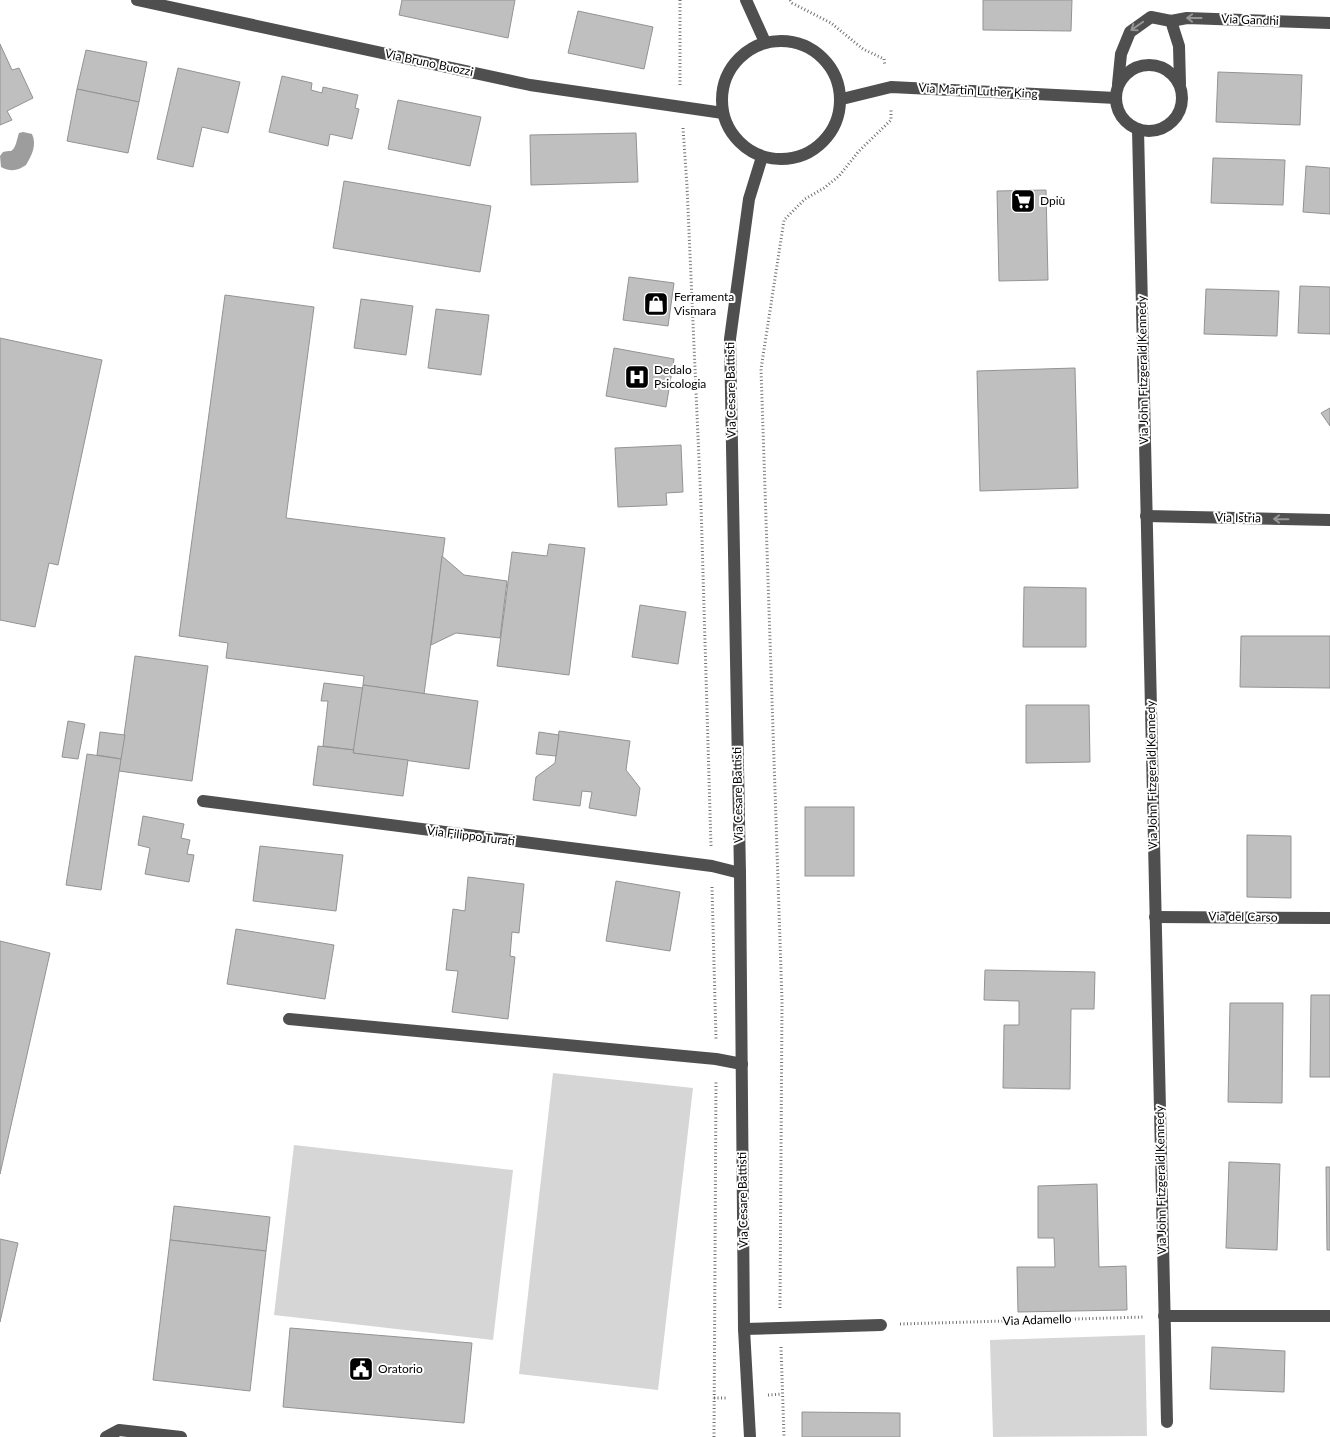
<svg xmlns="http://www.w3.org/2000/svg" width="1330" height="1437" font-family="Lato,sans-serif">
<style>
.green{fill:#d6d6d6}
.water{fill:#9d9d9d}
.building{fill:#bfbfbf;stroke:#939393}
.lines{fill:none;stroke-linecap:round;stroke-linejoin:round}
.path{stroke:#717171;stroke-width:3;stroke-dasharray:1 2.5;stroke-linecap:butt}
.minor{stroke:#4f4f4f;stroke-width:12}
.oneway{stroke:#959595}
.labels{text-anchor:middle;stroke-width:4;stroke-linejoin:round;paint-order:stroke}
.street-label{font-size:12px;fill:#000;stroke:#fff}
.poi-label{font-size:12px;fill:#000;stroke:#fff;text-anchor:start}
</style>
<rect width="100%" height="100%" fill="#fff"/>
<!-- green -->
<g class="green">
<path d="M553,1073L693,1088L658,1390L519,1374Z"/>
<path d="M294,1145L513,1170L493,1340L274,1315Z"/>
<path d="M1145,1335L1147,1436L993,1437L990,1340Z"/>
</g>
<!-- water -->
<path class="water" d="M23,132L32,134C37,145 32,155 26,165C17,171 11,172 1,167L0,156L3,152C6,151 8,151 11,151C16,149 17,138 19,133Z"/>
<!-- building -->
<g class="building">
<path d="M402,0H515L508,38L399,15Z"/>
<path d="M983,0H1072L1071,31L983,30Z"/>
<path d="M578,11L653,27L644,69L568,53Z"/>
<path d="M0,44L12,70L19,68L33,98L7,111L12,120L0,125Z"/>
<path d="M86,50L147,62L139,102L77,89Z"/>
<path d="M178,68L240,82L228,133L202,127L193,167L157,159Z"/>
<path d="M1218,72L1302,75L1300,125L1216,122Z"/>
<path d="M282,76L312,83L311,90L322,93L323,87L358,95L355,108L359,109L352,139L330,134L328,146L269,132Z"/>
<path d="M77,89L139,102L128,153L67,141Z"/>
<path d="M398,100L481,117L470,166L388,149Z"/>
<path d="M636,133L638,182L531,185L530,135Z"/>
<path d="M1213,158L1285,160L1283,205L1211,203Z"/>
<path d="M1306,166L1330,168V214L1303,212Z"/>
<path d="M344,181L491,206L480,272L333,248Z"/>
<path d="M1046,190L1048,280L999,281L997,191Z"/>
<path d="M629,277L674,283L668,326L623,320Z"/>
<path d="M1300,286L1330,287V334L1298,333Z"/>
<path d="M1206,289L1279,291L1277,336L1204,334Z"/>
<path d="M225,295L314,307L286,518L445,538L424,694L363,685L364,676L226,658L228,643L179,636Z"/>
<path d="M361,299L413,306L406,355L354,348Z"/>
<path d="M436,309L489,315L481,375L428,368Z"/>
<path d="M0,338L102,360L58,565L49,563L35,627L0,620Z"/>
<path d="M614,348L674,359L666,407L606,396Z"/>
<path d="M1075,368L1078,488L980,491L977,371Z"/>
<path d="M1330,408V426L1321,413Z"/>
<path d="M681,445L683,492L666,493L667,505L618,507L615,448Z"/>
<path d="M549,544L585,548L569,675L497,666L512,552L547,556Z"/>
<path d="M442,556L464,575L507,581L500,638L456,633L431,645Z"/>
<path d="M1024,587L1086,588V647H1023Z"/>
<path d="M640,605L686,612L678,664L632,657Z"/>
<path d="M1241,636H1330V688L1240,687Z"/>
<path d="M135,656L208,666L192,781L119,771Z"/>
<path d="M324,683L363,688L354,750L323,746L328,701H321Z"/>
<path d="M363,685L478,701L469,769L353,753Z"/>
<path d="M1026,705H1089L1090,762L1026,763Z"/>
<path d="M68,721L85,724L78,759L62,757Z"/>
<path d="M559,731L630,741L626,770L640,788L636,816L589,808L592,792L582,791L580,806L533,800L536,777L555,763Z"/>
<path d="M100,732L125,735L121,759L97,755Z"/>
<path d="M539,732L559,735L556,756L536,754Z"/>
<path d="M318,746L354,750L353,753L408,760L403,796L313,785Z"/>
<path d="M87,754L121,759L101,890L66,885Z"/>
<rect x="805" y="807" width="49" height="69"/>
<path d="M143,816L184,824L181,838L190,840L187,854L194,855L189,882L145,874L150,848L138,845Z"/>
<path d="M1247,835L1291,836V898L1247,897Z"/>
<path d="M260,846L343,855L336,911L253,901Z"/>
<path d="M468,877L524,884L519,933L512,932L510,956L515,957L508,1019L452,1012L458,971L446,970L453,909L465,911Z"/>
<path d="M616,881L680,892L670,951L606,941Z"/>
<path d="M236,929L334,945L325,999L227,984Z"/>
<path d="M0,941L50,953L0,1174Z"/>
<path d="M985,970L1095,972L1094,1009H1071L1070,1089L1003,1088L1004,1025H1019V1001L984,1000Z"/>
<path d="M1311,995H1330V1077H1310Z"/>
<path d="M1230,1003H1283L1282,1103L1228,1102Z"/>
<path d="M1229,1162L1280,1164L1277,1250L1226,1248Z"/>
<path d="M1326,1167H1330V1250H1327Z"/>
<path d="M1097,1184L1099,1267L1126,1266L1127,1310L1018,1312L1017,1267H1055L1054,1238H1038V1186Z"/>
<path d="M174,1206L270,1217L266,1251L170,1240Z"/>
<path d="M0,1239L18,1243L0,1322Z"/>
<path d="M170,1240L266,1251L250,1391L153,1380Z"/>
<path d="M290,1328L472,1343L464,1423L283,1407Z"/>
<path d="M1212,1347L1285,1351L1284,1392L1210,1389Z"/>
<path d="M802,1412L900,1413V1437H802Z"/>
</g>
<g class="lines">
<!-- path -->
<g class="path">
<path d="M680,0V87"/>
<path d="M790,0L792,3L831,23L863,49L884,59L885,66"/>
<path d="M683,128L687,186L701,505L711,846"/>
<path d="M712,887L716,1039"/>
<path d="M780,1308L782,1001L761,369L784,220L805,199L824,188L839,176L859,151L891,120V109"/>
<path d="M900,1324L1144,1317"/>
<path d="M781,1347L784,1437"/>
<path d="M768,1395L782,1394"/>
<path d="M714,1398H727"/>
<path d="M714,1437L716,1080"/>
</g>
<!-- minor -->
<g class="minor">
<path d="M137,0L530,85L723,113"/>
<path d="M746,0L765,42"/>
<path d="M1171,21L1187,18L1330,23"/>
<circle cx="781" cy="100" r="59"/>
<circle cx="1149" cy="98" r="33"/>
<path d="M1118,84L1121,54L1130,32L1151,17L1171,21L1179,46L1180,84"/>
<path d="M842,99L891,87L1116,98"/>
<path d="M1138,129L1167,1422"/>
<path d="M1146,516L1330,520"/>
<path d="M203,801L712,866L740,873"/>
<path d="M1155,917L1330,918"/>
<path d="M289,1019L716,1059L742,1064"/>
<path d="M1164,1316H1330"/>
<path d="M744,1329L881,1325"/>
<path d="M106,1437L119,1430L181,1437"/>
<path d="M750,1437L744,1329L740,873L730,339L749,199L762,157"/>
</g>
</g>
<!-- one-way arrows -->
<defs><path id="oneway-shaft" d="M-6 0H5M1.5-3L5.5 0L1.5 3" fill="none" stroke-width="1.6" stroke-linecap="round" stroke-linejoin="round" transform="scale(1.25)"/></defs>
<g class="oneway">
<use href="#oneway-shaft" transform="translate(1194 18) rotate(-180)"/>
<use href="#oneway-shaft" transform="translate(1137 26) rotate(145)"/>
<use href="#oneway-shaft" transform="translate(1281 519) rotate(-179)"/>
</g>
<!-- icons -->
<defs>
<symbol id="supermarket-square" viewBox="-11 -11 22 22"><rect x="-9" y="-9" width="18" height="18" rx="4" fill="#000" stroke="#fff"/><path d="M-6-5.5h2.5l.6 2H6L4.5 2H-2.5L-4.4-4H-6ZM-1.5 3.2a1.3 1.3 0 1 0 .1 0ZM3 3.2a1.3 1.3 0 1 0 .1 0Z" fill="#fff"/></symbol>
<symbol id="shop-square" viewBox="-11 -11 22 22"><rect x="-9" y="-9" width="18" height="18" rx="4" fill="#000" stroke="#fff"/><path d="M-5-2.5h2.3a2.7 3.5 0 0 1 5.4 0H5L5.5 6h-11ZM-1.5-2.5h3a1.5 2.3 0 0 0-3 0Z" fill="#fff"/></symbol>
<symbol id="hospital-square" viewBox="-11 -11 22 22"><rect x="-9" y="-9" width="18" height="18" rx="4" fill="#000" stroke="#fff"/><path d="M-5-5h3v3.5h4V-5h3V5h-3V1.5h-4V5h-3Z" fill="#fff"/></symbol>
<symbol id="civic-square" viewBox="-11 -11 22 22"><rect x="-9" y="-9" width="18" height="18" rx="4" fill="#000" stroke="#fff"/><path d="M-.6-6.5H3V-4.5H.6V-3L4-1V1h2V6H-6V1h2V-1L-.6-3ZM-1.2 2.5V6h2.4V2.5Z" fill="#fff"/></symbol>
</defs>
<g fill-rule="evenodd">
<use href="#supermarket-square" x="1009" y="187" width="28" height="28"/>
<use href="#shop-square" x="642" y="290" width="28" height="28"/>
<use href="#hospital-square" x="623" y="363" width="28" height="28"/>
<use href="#civic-square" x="347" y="1355" width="28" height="28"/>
</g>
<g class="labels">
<!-- street labels -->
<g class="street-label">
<text transform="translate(1250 20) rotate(2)" y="4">Via Gandhi</text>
<text transform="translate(429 63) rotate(12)" y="4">Via Bruno Buozzi</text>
<text transform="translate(978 91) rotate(3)" y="4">Via Martin Luther King</text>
<text transform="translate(1143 370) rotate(-91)" y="4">Via John Fitzgerald Kennedy</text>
<text transform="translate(731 390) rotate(-91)" y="4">Via Cesare Battisti</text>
<text transform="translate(1238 518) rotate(1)" y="4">Via Istria</text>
<text transform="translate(1152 775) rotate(-91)" y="4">Via John Fitzgerald Kennedy</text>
<text transform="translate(738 795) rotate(-91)" y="4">Via Cesare Battisti</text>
<text transform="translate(471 836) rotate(7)" y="4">Via Filippo Turati</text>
<text transform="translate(1243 917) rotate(1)" y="4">Via del Carso</text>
<text transform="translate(1161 1180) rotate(-91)" y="4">Via John Fitzgerald Kennedy</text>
<text transform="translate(743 1200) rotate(-91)" y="4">Via Cesare Battisti</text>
<text transform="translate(1037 1320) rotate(-2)" y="4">Via Adamello</text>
</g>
<!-- poi labels -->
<g class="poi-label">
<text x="1040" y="205">Dpiù</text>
<text x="674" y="301">Ferramenta<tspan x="674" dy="14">Vismara</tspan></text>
<text x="654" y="374">Dedalo<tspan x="654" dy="14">Psicologia</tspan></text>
<text x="378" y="1373">Oratorio</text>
</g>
</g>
</svg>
